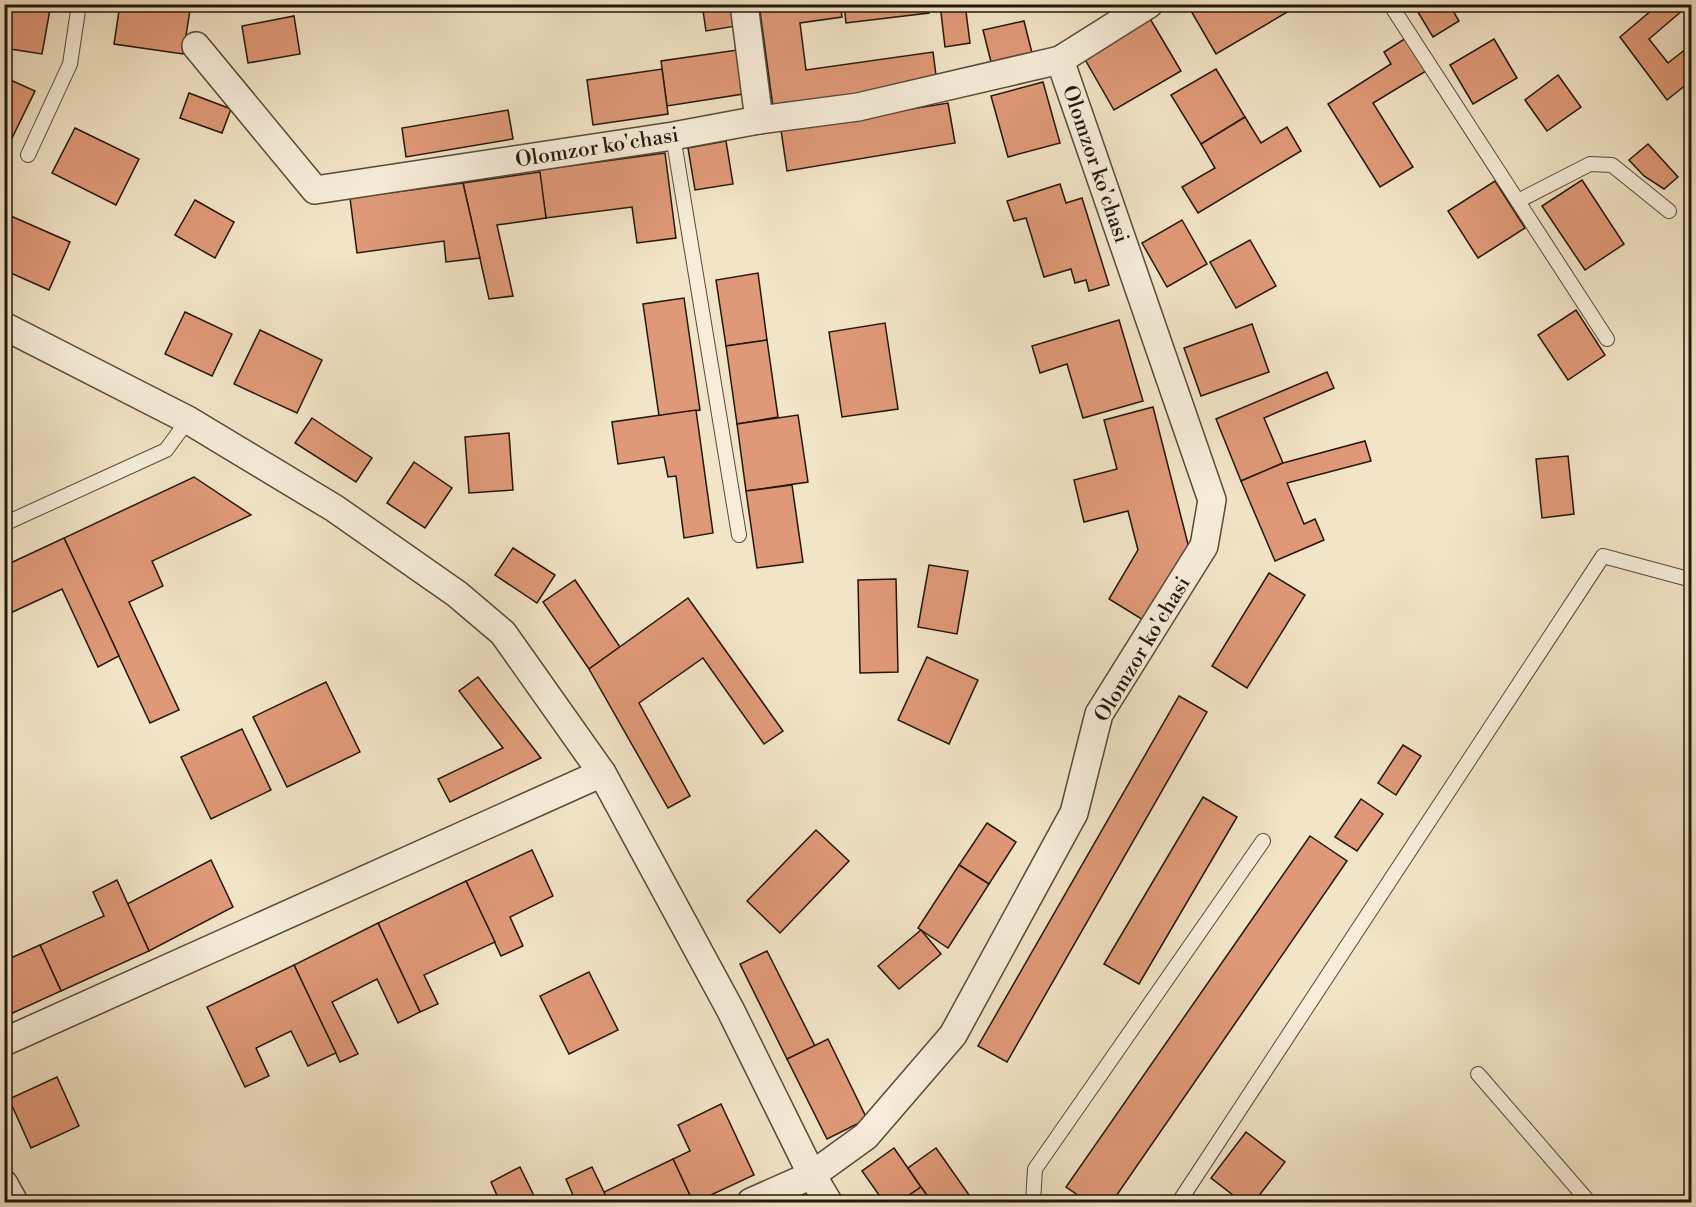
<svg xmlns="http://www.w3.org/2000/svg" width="1696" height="1207" font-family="'Libre Bodoni',serif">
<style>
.building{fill:#e09978;stroke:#22170b;stroke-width:1.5}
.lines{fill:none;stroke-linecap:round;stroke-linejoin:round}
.lane-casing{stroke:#564a3a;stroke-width:16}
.street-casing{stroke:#564a3a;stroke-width:30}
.lane{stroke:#f7edda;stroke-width:14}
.street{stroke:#f7edda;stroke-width:27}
.labels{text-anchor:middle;stroke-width:4.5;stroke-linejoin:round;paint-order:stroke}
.street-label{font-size:21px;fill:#22170b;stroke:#f7edda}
</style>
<rect width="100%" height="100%" fill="#f2e4c6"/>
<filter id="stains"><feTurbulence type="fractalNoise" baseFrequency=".00333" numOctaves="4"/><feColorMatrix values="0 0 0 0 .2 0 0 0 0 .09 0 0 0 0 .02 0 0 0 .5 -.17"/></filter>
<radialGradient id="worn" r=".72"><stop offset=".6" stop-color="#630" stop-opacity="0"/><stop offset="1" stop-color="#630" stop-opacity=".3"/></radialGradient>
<!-- building -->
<g class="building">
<path d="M4,4H51L42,54L4,48Z"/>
<path d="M120,4H191L183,54L114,44Z"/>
<path d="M702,4H733L736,26L706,31Z"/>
<path d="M759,4H840L842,17L800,23L806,70L933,52L937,83L773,107Z"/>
<path d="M844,4H928L929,13L846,23Z"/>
<path d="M940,4H965L970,43L945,47Z"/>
<path d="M1187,4H1301L1216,54Z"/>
<path d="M1413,4H1449L1459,21L1433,37Z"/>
<path d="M1659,4H1690L1649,39L1668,63L1692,44V80L1667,100L1620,37Z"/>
<path d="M294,16L300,54L248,63L242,26Z"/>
<path d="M1149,17L1181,71L1114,110L1083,56Z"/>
<path d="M1024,21L1033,57L992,66L983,30Z"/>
<path d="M1406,38L1426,71L1373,103L1413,167L1380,187L1328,104L1391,64L1384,52Z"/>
<path d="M1494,39L1517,78L1473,104L1450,65Z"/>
<path d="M737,50L743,94L667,106L661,61Z"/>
<path d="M662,69L668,114L593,125L587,80Z"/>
<path d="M1216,69L1245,117L1201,144L1171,95Z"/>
<path d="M1558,75L1581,107L1547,131L1525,100Z"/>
<path d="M4,77L35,91L12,138L4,134Z"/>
<path d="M1043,82L1060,143L1008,157L991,96Z"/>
<path d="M189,93L231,109L222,133L180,118Z"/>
<path d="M948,103L955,143L787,171L781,130Z"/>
<path d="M508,110L513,139L406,157L402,128Z"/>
<path d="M1245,117L1261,143L1287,127L1301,151L1198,213L1182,187L1215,168L1201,144Z"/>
<path d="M75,128L139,159L116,205L52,173Z"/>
<path d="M726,141L733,184L695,190L688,148Z"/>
<path d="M1648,144L1678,177L1664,189L1644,176L1629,160Z"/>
<path d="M665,153L676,238L637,243L632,207L546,218L539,170Z"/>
<path d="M540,172L546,218L497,225L513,296L489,299L463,183Z"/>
<path d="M1582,180L1624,244L1585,270L1542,206Z"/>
<path d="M1495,181L1525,228L1478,258L1448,211Z"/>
<path d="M463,183L480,258L446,262L444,241L357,253L350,198Z"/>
<path d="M1060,184L1066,203L1082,198L1109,285L1089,291L1086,280L1075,283L1071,269L1044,277L1026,218L1014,221L1007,201Z"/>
<path d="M195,200L234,222L215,258L175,235Z"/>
<path d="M4,213L70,242L49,290L4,270Z"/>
<path d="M1182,220L1207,264L1167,287L1142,243Z"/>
<path d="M1250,240L1276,286L1236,308L1210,262Z"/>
<path d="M758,273L767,340L726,346L716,280Z"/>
<path d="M684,298L700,410L659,416L643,304Z"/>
<path d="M1576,310L1605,355L1568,380L1538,335Z"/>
<path d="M185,312L232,334L212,376L165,354Z"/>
<path d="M1119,320L1143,401L1083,418L1067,364L1040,373L1032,346Z"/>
<path d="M885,323L898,409L842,417L829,332Z"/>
<path d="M1252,324L1269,372L1201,396L1184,348Z"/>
<path d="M260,330L322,360L297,413L234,384Z"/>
<path d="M767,340L778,417L737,424L726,346Z"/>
<path d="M1327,372L1334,388L1264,418L1283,463L1241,481L1216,419Z"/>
<path d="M1153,407L1190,552L1148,623L1109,599L1138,550L1128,511L1084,522L1074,480L1117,469L1104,420Z"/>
<path d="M696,410L713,533L684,538L676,476L668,477L664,457L618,464L612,422Z"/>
<path d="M798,415L808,482L746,491L737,424Z"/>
<path d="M312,418L372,458L356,482L295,443Z"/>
<path d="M509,433L513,490L469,493L465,437Z"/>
<path d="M1365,441L1371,461L1287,483L1304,524L1315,519L1324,540L1275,561L1241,481L1283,463Z"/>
<path d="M1568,456L1574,514L1542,518L1536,459Z"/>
<path d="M414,462L452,488L425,528L387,503Z"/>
<path d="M194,477L251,515L152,561L163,586L129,602L179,710L150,723L64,538Z"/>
<path d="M792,485L803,562L757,568L746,491Z"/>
<path d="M64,538L119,656L98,667L62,589L4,616V566Z"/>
<path d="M513,548L555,575L537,603L495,575Z"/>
<path d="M929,565L968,571L957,634L918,627Z"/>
<path d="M1269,573L1305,595L1247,688L1212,666Z"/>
<path d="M896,579L898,672L860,673L858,580Z"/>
<path d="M575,580L620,647L589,669L543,602Z"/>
<path d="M688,598L783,731L764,744L703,658L639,703L690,796L668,808L589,669Z"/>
<path d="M927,657L978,680L949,744L898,720Z"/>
<path d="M478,677L541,758L450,802L438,779L503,748L459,691Z"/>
<path d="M326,682L360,752L287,787L253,717Z"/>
<path d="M1179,696L1207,712L1007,1062L978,1046Z"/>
<path d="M242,729L271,790L211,819L181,757Z"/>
<path d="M1403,745L1421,756L1396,795L1378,783Z"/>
<path d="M1203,797L1237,817L1139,984L1104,964Z"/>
<path d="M1361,799L1383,814L1357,851L1335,837Z"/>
<path d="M987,823L1016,842L989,884L959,865Z"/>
<path d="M816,830L849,861L780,933L747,901Z"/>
<path d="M1310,836L1347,861L1112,1202H1088L1066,1187Z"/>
<path d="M532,850L553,896L510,917L523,946L501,956L466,881Z"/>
<path d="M211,860L233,907L149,951L127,904Z"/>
<path d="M959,865L989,884L948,948L918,928Z"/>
<path d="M117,880L149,951L61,991L40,945L104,916L93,892Z"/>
<path d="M466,881L495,942L424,975L438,1004L420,1012L378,923Z"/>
<path d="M378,923L420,1012L398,1023L377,979L332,1002L358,1054L340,1062L294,965Z"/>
<path d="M921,930L941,954L899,989L878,966Z"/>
<path d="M40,945L61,991L4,1017V961Z"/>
<path d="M767,951L815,1046L787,1059L740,964Z"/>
<path d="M294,965L336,1053L308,1066L291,1031L256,1048L269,1076L245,1087L207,1007Z"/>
<path d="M589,972L618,1030L569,1054L540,996Z"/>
<path d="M828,1039L867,1119L827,1139L787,1059Z"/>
<path d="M57,1077L79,1126L31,1148L9,1099Z"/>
<path d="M721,1104L754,1175L696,1202H693L673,1159L690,1151L678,1125Z"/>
<path d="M1246,1132L1285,1162L1254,1202H1242L1211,1178Z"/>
<path d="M894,1148L921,1187L899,1202H884L862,1171Z"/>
<path d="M936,1148L974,1202H932L921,1187L908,1168Z"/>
<path d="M673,1159L693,1202H608L604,1192Z"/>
<path d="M520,1167L537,1202H500L491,1182Z"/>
<path d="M592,1167L604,1192L608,1202H576L566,1179Z"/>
<path d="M921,1187L932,1202H899Z"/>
</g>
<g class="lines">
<defs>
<g id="lane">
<path d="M1390,4L1607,339"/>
<path d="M673,136L739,535"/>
<path d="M28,155L70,64L79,4"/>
<path d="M1518,201L1590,164L1612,165L1669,211"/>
<path d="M4,524L166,450L188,420"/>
<path d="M1478,1074L1589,1202"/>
<path d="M1033,1202L1035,1169L1263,841"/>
<path d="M1179,1202L1603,556L1692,580"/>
</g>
<g id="street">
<path d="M744,4L759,120"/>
<path d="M196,46L315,190L673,136L759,120L858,107L1060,60L1149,4"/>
<path d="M4,326L188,420L334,508L457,594L503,633L602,773L731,1011L812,1175L828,1202"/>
<path d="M4,1042L602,773"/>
<path d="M4,1184L14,1202"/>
<path d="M751,1202L812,1175L866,1136L953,1035L1074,813L1099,714L1204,546L1212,500L1060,60"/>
</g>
</defs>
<!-- lane casing -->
<use href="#lane" class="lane-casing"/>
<!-- street casing -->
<use href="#street" class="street-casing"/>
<!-- lane -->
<use href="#lane" class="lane"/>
<!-- street -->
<use href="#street" class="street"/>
</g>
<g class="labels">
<!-- street labels -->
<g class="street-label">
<text transform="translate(597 147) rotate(-9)" y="7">Olomzor ko'chasi</text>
<text transform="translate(1096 164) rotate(71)" y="7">Olomzor ko'chasi</text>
<text transform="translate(1142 649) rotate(-59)" y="7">Olomzor ko'chasi</text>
</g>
</g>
<!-- margin -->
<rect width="1696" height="1207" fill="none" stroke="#f2e4c6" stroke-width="24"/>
<rect x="6" y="6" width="1684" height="1195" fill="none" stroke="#22170b" stroke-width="3"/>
<rect x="12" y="12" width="1672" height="1183" fill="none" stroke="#22170b" stroke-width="1.5"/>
<rect width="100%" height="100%" filter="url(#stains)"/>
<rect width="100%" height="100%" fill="url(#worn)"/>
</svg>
